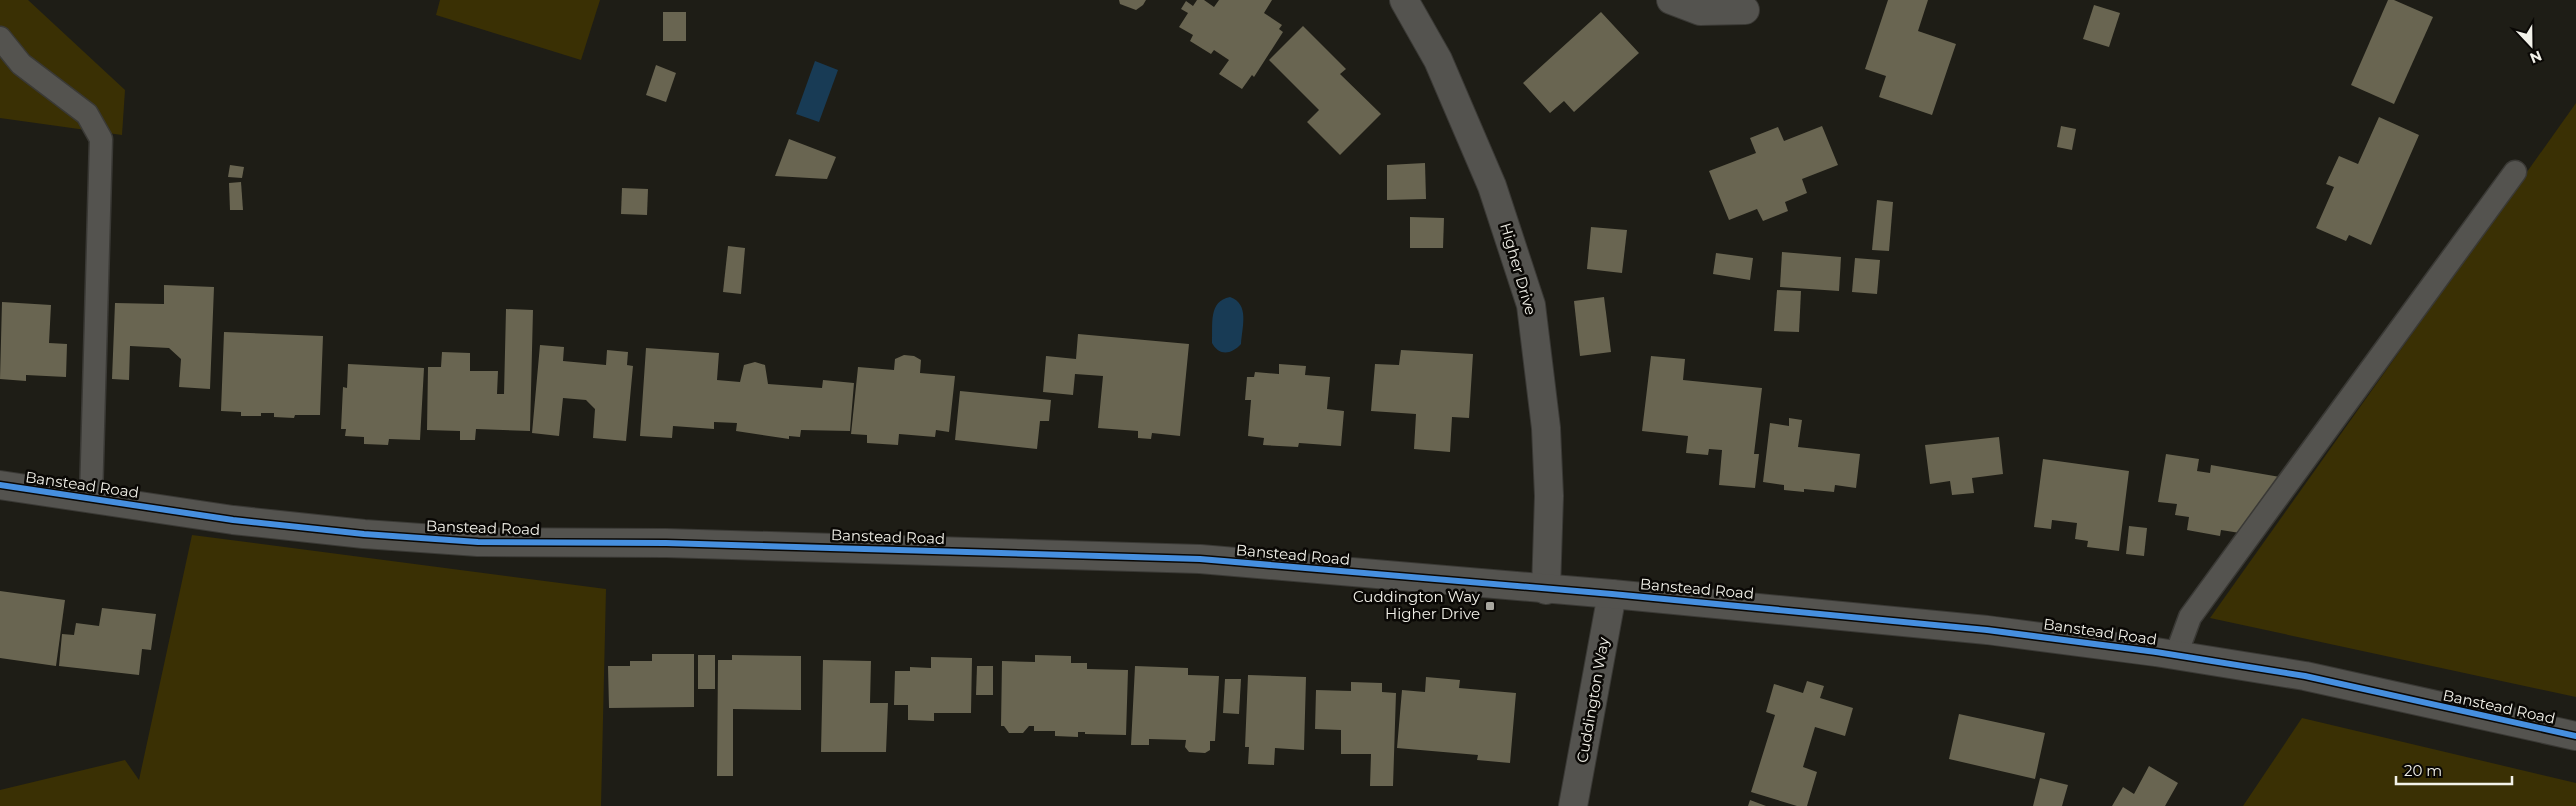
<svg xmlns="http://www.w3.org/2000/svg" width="2576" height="806" font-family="Montserrat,sans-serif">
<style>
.green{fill:#3a3004}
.water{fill:#183b55}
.building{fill:#696551}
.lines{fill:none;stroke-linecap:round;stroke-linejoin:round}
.service-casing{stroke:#3a3935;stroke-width:25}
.minor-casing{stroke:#3a3935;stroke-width:30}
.tertiary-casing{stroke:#3a3935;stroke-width:30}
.service{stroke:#54534f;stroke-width:22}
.minor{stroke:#54534f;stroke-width:28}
.tertiary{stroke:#54534f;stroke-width:28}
.cycleway-casing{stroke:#0a0805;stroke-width:9}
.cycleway{stroke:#468fdf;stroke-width:6}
.poi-dot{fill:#a8a79f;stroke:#0a0805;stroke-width:2}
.labels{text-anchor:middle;stroke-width:5;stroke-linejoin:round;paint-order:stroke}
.street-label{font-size:15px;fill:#f2f1e9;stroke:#0a0805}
.poi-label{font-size:15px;fill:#f2f1e9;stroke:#0a0805;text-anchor:end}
</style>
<rect width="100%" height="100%" fill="#1e1d16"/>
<!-- green -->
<g class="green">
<path d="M0,0H28L125,90L122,135L0,118Z"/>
<path d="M440,0H600L581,60L436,15Z"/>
<path d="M2576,103V697L2210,618Z"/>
<path d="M192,535L606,589L601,806H0V790L125,760L139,780Z"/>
<path d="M2302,718L2576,783V806H2243Z"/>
</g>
<!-- water -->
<g class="water">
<path d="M815,61L838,70L819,122L796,114Z"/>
<path d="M1230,297C1250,304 1242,327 1241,344C1231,355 1219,356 1212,343C1213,325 1208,301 1230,297Z"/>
</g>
<!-- building -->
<g class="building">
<path d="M1119,0H1146L1143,5L1136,10L1120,4Z"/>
<path d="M1197,0H1204L1214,7L1219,0H1272L1264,13L1282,25L1279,29L1283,32L1254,77L1252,75L1242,89L1219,74L1229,60L1214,50L1211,54L1190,41L1193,35L1179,27L1188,13L1181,9L1186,1L1193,6Z"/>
<path d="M1888,0H1928L1918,31L1956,44L1932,115L1879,97L1886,76L1865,69Z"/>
<path d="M2388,0H2394L2433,17L2394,104L2351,85Z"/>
<path d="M2094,5L2120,13L2109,47L2083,39Z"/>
<rect x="663" y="12" width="23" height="29"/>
<path d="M1601,12L1639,53L1574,112L1564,101L1550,113L1523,83Z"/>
<path d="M1303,26L1346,69L1340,74L1381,114L1340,155L1307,122L1319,110L1269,60Z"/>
<path d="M656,65L676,73L666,102L646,95Z"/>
<path d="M2379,117L2419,135L2371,245L2349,235L2346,241L2316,228L2334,187L2326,184L2339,156L2358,164Z"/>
<path d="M1822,126L1838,165L1802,179L1807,193L1785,202L1788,211L1763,221L1757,209L1729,220L1709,171L1756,153L1750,138L1778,127L1784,141Z"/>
<path d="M2061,126L2076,129L2072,150L2057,147Z"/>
<path d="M789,139L836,157L827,179L775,176Z"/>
<path d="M1425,163L1426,199L1387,200V165Z"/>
<path d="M230,165L244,167L242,178L228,177Z"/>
<path d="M241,182L243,210H230L229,183Z"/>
<path d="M622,188L648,189L647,215L621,214Z"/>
<path d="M1877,200L1893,202L1889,251L1872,250Z"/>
<path d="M1410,217L1444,218L1443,248H1410Z"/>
<path d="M1591,227L1627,230L1622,273L1587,269Z"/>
<path d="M728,246L745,248L741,294L723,292Z"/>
<path d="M1782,252L1841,257L1839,291L1780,287Z"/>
<path d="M1716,253L1753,258L1750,280L1713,274Z"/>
<path d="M1855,258L1880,260L1877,294L1852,292Z"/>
<path d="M164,285L214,287L210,389L179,387L181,359L169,348L130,346L129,380L112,379L115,303L164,304Z"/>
<path d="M1777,290L1801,291L1799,332L1774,331Z"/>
<path d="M1604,297L1611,352L1580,356L1574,301Z"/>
<path d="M2,302L51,305L49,343L67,344L66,377L26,375V381L0,379Z"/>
<path d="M506,309L533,310L530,431L476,429L475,440H460V431L427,430L428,367H441L442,352L470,353V371H498L497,394H504Z"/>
<path d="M224,332L323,336L320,415H295L294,418L274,417V413H261V416H241V412L221,411Z"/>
<path d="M1078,334L1189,344L1180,436L1152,433L1151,439L1138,438V431L1098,428L1103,376L1075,374L1073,395L1043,392L1046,356L1076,359Z"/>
<path d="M540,345L564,347L563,361L606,365L607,350L628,352L627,365L633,366L626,441L593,438L595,409L586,400L563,398L559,436L532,433Z"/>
<path d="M646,348L719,353L717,380L740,382L744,365L755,362L765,365L768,384L822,388L823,380L854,383L850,431L801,430L800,437L789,436V439L736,431L737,423L714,422V429L673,426L672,438L640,436Z"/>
<path d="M1401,350L1473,354L1469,418L1452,417L1450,452L1414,449L1416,414L1371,411L1375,364L1399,365Z"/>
<path d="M904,355L914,356L921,360L920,373L955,376L949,432L936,430L935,437L899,434L898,445L867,443V435L851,434L858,367L894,370L895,359Z"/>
<path d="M1651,356L1685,359L1683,380L1762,388L1754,454H1759L1755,488L1719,485L1722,450L1709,449L1708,455L1686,453L1688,436L1642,431Z"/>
<path d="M348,364L424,368L420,440L389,439L388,445L364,444V437L345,436L346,429H341L343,387L347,388Z"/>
<path d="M1279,364L1306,366L1305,375L1330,377L1327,409L1344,411L1341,446L1299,443L1298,447L1263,445L1264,438L1248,436L1251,400H1245L1247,377H1254L1255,372L1279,374Z"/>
<path d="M960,391L1051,400L1049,421H1040L1037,449L955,440Z"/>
<path d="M1789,418L1802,420L1798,447L1860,454L1856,488L1835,485L1834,492L1804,489V492L1784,490V485L1763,482L1770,423L1789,426Z"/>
<path d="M1999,437L2003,474L1972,478L1974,493L1952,495L1950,481L1930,484L1925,445Z"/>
<path d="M2166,454L2199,459L2197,471L2210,473L2211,465L2280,477L2240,533L2221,530L2220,536L2187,530L2189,517L2175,515L2177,504L2158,502Z"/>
<path d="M2043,459L2129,471L2119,551L2087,547L2088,541L2075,539L2077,523L2052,520L2051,529L2034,527Z"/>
<path d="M2129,526L2147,528L2144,556L2126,554Z"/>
<path d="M0,591L65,600L56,666L0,658Z"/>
<path d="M102,608L156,614L151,650L142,649L139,675L59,666L62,634L74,635L76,623L99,626Z"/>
<path d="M652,654H694V707L609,708L608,666H630V661H652Z"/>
<rect x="698" y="655" width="17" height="34"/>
<path d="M732,655L801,656V710L733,709V776H717L718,660H732Z"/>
<path d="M1035,655L1071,656V663H1087V669L1128,670L1126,735L1085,734V732H1078V737L1055,736V731H1034V726H1029L1023,733H1009L1004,726H1001L1002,661L1035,662Z"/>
<path d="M931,657L972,658L971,713H934V721L908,720V705H894L895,671H910V667L931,668Z"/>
<path d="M823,660L871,661L870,703H888L886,752H821Z"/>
<path d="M977,666H993V695H976Z"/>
<path d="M1135,666L1188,668V675L1219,676L1215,741H1210V750L1205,753L1189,752L1185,747L1186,740L1149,739V745H1131Z"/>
<path d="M1248,675L1306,677L1304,750L1275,748L1274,765L1248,764L1249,747H1245Z"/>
<path d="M1426,677L1460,680L1459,688L1516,693L1510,763L1477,760L1478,755L1397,748L1402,690L1425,692Z"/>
<path d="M1225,679H1241L1239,714L1223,713Z"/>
<path d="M1807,681L1824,686L1820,698L1853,708L1845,736L1815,727L1803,767L1817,772L1807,806H1797L1751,792L1775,715L1766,712L1774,684L1803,693Z"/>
<path d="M1351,682L1382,683V692L1396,693L1393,786H1370L1371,754H1341V730L1315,729L1316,690L1351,691Z"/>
<path d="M1959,714L2045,733L2035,779L1949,759Z"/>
<path d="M2149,766L2178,783L2165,806H2112L2123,787L2134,794Z"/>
<path d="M2040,778L2068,785L2062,806H2033Z"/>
<path d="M1750,800L1766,806H1748Z"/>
</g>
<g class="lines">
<defs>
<g id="service">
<path d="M0,38L21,64L87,114L101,139L91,498"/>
<path d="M2176,655L2190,617L2515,172"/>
</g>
<g id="minor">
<path d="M1404,0L1438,60L1492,186L1531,305L1546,428L1549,496L1546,590"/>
<path d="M1671,0L1700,11L1745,10"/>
<path d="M1573,806L1612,594"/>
</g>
<path id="tertiary" d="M0,485L233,520L364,534L478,542L666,543L1200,559L1612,594L1987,630L2156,652L2305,676L2576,736"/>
</defs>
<!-- service casing -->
<use href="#service" class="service-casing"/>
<!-- minor casing -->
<use href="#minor" class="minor-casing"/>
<!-- tertiary casing -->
<use href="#tertiary" class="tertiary-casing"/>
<!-- service -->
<use href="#service" class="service"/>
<!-- minor -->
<use href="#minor" class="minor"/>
<!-- tertiary -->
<use href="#tertiary" class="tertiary"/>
<defs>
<path id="cycleway" d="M0,485L233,520L364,534L478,542L666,543L1200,559L1612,594L1987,630L2156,652L2305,676L2576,736"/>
</defs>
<!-- cycleway casing -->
<use href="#cycleway" class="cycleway-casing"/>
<!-- cycleway -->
<use href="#cycleway" class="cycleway"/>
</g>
<!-- markers -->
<rect class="poi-dot" x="1485" y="601" width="10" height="10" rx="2.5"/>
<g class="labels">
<!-- street labels -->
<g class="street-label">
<text transform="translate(1518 269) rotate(74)" y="5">Higher Drive</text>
<text transform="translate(82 485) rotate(8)" y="5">Banstead Road</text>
<text transform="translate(483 528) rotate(2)" y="5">Banstead Road</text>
<text transform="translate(888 537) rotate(2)" y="5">Banstead Road</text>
<text transform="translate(1293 555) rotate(5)" y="5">Banstead Road</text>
<text transform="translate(1697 589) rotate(5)" y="5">Banstead Road</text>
<text transform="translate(2100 632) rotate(8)" y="5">Banstead Road</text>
<text transform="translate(1593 700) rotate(-80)" y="5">Cuddington Way</text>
<text transform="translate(2499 707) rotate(12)" y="5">Banstead Road</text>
</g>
<!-- poi labels -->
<g class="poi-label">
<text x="1480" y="602">Cuddington Way<tspan x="1480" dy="17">Higher Drive</tspan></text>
</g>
</g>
<!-- north arrow -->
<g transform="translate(2531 45) rotate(158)" stroke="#0a0805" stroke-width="4" paint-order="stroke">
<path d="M0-4L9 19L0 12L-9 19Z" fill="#f2f1e9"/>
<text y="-8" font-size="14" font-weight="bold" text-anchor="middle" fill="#f2f1e9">N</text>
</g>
<!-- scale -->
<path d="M2396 776v8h116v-8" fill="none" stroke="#f2f1e9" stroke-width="2.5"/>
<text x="2404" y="776" font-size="15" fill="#f2f1e9" stroke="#0a0805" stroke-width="4" paint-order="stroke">20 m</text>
</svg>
